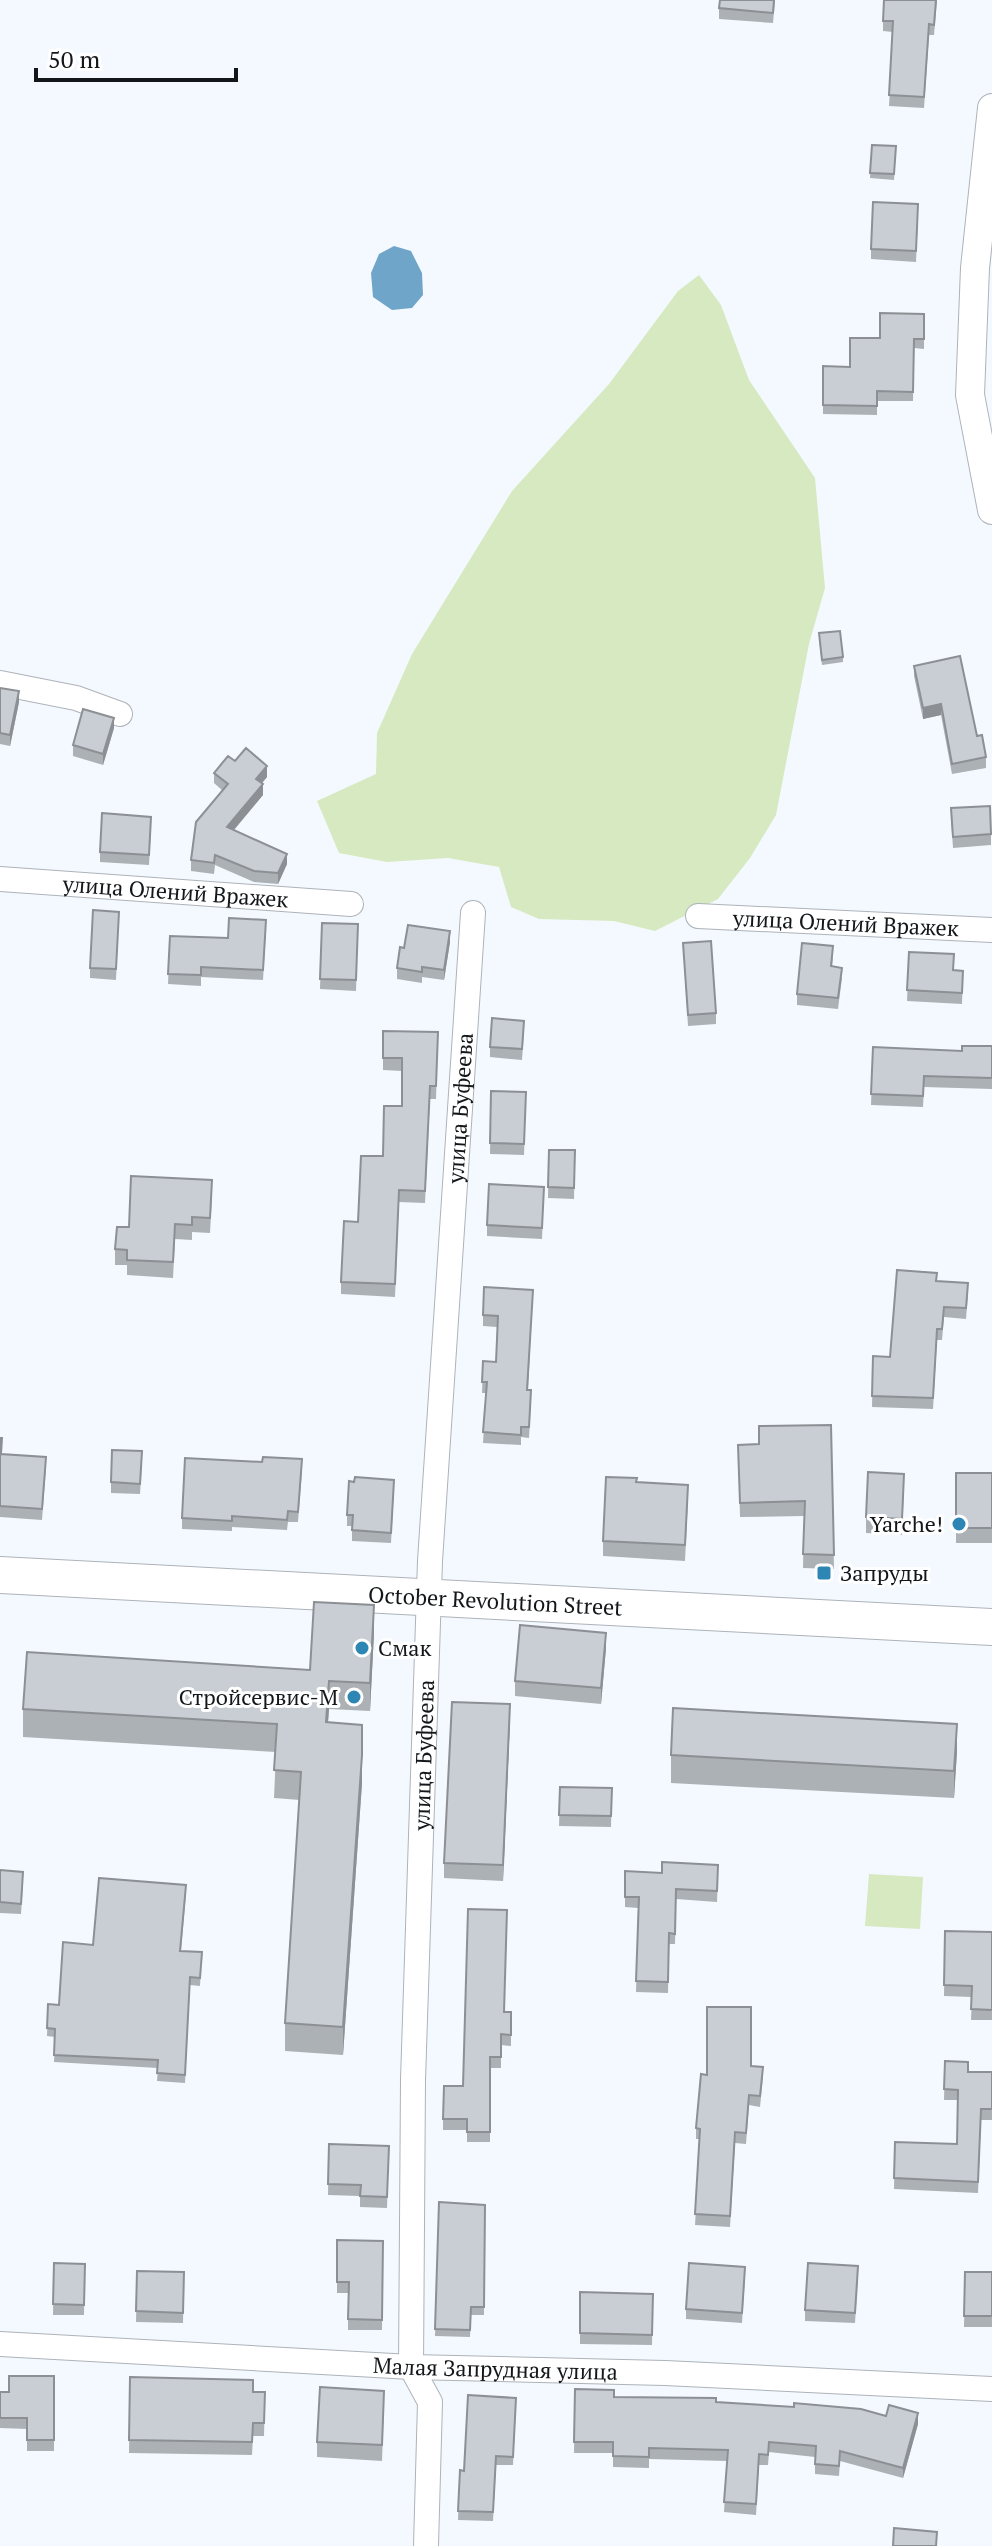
<svg xmlns="http://www.w3.org/2000/svg" width="992" height="2546" font-family="'PT Serif',serif">
<style>
.green{fill:#d7e9c0}
.water{fill:#70a5ca}
.lines{fill:none;stroke-linecap:round;stroke-linejoin:round}
.minor-casing{stroke:#adb3b9;stroke-width:26}
.tertiary-casing{stroke:#adb3b9;stroke-width:30}
.primary-casing{stroke:#adb3b9;stroke-width:38}
.minor{stroke:#fff;stroke-width:24}
.tertiary{stroke:#fff;stroke-width:28}
.primary{stroke:#fff;stroke-width:36}
.wall{fill:#acb1b6}
.shaded-wall{fill:#8c9094}
.building{fill:#c8ced4;stroke:#8c9094;stroke-width:2}
.poi-dot{fill:#2d86b4;stroke:#fff;stroke-width:3}
.labels{text-anchor:middle;stroke-width:6;stroke-linejoin:round;paint-order:stroke}
.street-label{font-size:22px;fill:#141719;stroke:#fff}
.poi-label{font-size:22px;fill:#141719;stroke:#fff;text-anchor:end}
</style>
<rect width="100%" height="100%" fill="#f4f9ff"/>
<!-- green -->
<g class="green">
<path d="M699,275L721,305L749,380L815,478L825,588L809,644L776,815L750,858L718,899L655,931L614,921L539,919L511,907L499,867L448,858L387,862L339,853L317,801L376,774L377,733L412,654L512,491L609,384L678,291Z"/>
<path d="M869,1874L923,1877L920,1929L865,1926Z"/>
</g>
<!-- water -->
<path class="water" d="M394,246L411,251L422,273L423,295L412,308L392,310L373,297L371,273L379,254Z"/>
<g class="lines">
<defs>
<g id="minor">
<path d="M0,683L76,698L120,714"/>
<path id="s1" d="M0,879L351,904"/>
<path id="s2" d="M698,916L992,930"/>
<path id="s3" d="M0,2344L411,2367L665,2373L992,2389"/>
<path id="s4" d="M426,2546L430,2402L411,2367L413,2080L430,1561L473,913"/>
</g>
<path id="tertiary" d="M992,108L975,268L970,395L992,510"/>
<g id="primary">
<path id="s5" d="M0,1575L992,1627"/>
</g>
</defs>
<!-- minor casing -->
<use href="#minor" class="minor-casing"/>
<!-- tertiary casing -->
<use href="#tertiary" class="tertiary-casing"/>
<!-- primary casing -->
<use href="#primary" class="primary-casing"/>
<!-- minor -->
<use href="#minor" class="minor"/>
<!-- tertiary -->
<use href="#tertiary" class="tertiary"/>
<!-- primary -->
<use href="#primary" class="primary"/>
</g>
<!-- wall -->
<g class="wall">
<path d="M775,0L773,23L719,19V8Z"/>
<path d="M937,0L934,35H929L924,108L889,106L893,32L883,31V21Z"/>
<path d="M872,145L896,146L894,180L870,178Z"/>
<path d="M918,215L916,262L871,259V249Z"/>
<path d="M924,314V349L914,348L913,401H877V415L823,414V366L850,367L880,338Z"/>
<path d="M819,639L843,657V662L822,665Z"/>
<path d="M914,666L977,736L986,757V768L952,774L941,715L923,719L914,676Z"/>
<path d="M0,688L19,702L10,746L0,744Z"/>
<path d="M114,728L103,765L73,756V745Z"/>
<path d="M235,761L267,777L262,783L263,795L234,830L287,864L278,884L254,882L215,865L214,874L191,871V860L223,791L214,783V773Z"/>
<path d="M951,819L991,834V845L953,848Z"/>
<path d="M151,828L149,865L100,862V852Z"/>
<path d="M119,912L116,980L90,978V968Z"/>
<path d="M322,923L358,924L356,991L320,989Z"/>
<path d="M266,931L263,980L201,977V986L168,984L170,936L228,938Z"/>
<path d="M450,942L444,980L422,977V983L397,979V968L404,948Z"/>
<path d="M683,943L716,1013V1024L688,1026Z"/>
<path d="M909,952L954,970L963,971L962,1004L907,1001Z"/>
<path d="M833,957L832,967L842,978L838,1009L797,1005V994Z"/>
<path d="M383,1031L438,1032L436,1099H430L425,1203L399,1202L395,1297L341,1294V1282L383,1156L402,1106V1071L383,1070Z"/>
<path d="M524,1031L522,1060L490,1057V1047Z"/>
<path d="M992,1046V1089L924,1087L923,1107L871,1105L873,1047L962,1051Z"/>
<path d="M491,1091L526,1092L524,1155L490,1154Z"/>
<path d="M549,1150H575L574,1199L548,1198Z"/>
<path d="M544,1187L542,1239L487,1236V1225Z"/>
<path d="M212,1196L210,1233L192,1232V1240L175,1239L173,1278L127,1275V1265H115V1249L129,1227Z"/>
<path d="M937,1281L968,1294L966,1319L944,1317L942,1340H937L933,1409L872,1407L873,1356L890,1357Z"/>
<path d="M533,1290L528,1390L531,1400L529,1438L521,1437V1445L483,1443L486,1393H482L483,1361L496,1362L497,1327L483,1326V1315Z"/>
<path d="M831,1425L834,1569L803,1568L804,1516L740,1517L738,1445L759,1444Z"/>
<path d="M0,1438L2,1454L46,1468L42,1520L0,1517Z"/>
<path d="M142,1462L140,1494L111,1493V1482Z"/>
<path d="M302,1470L298,1522H288L287,1530L232,1527V1531L182,1529V1518Z"/>
<rect x="956" y="1473" width="36" height="70"/>
<path d="M636,1482L688,1500L685,1561L603,1556V1541Z"/>
<path d="M394,1490L391,1543L352,1541V1526H347V1515Z"/>
<path d="M904,1490L902,1535L866,1533V1517Z"/>
<path d="M374,1633L370,1711L329,1709L328,1722L362,1783L343,2055L285,2051V2023L300,1800L274,1798L276,1752L23,1737V1709L310,1670Z"/>
<path d="M606,1648L601,1704L515,1696V1681Z"/>
<path d="M510,1720L503,1881L444,1878V1863Z"/>
<path d="M957,1751L954,1798L671,1783V1755Z"/>
<path d="M560,1787L612,1788L611,1827L559,1826Z"/>
<path d="M0,1870L23,1882L21,1914L0,1913Z"/>
<path d="M625,1871L718,1876L717,1902L676,1899L675,1944H669L668,1993L636,1992L638,1908L625,1907Z"/>
<path d="M186,1893L181,1951L202,1952L200,1986L190,1985L185,2083L157,2081L158,2068L54,2062L55,2037L47,2036L48,2004L59,2005L93,1945Z"/>
<path d="M945,1931L992,1932V2020H971L972,1997L944,1996Z"/>
<path d="M505,2012H511V2046L501,2045V2068H490V2142H467V2130H443V2119Z"/>
<path d="M945,2061L968,2072H992V2120H981L978,2193L894,2189L895,2142L957,2144L958,2100H944Z"/>
<path d="M751,2066L763,2077L760,2107L749,2105L746,2144L735,2143L730,2227L695,2225L700,2139H696V2128L707,2075Z"/>
<path d="M329,2144L389,2146L387,2208L360,2207V2196L328,2195Z"/>
<path d="M439,2202L485,2205L484,2315H471L470,2337L435,2336Z"/>
<path d="M337,2240L383,2241L382,2330H348V2293H337Z"/>
<path d="M54,2263L85,2264L84,2315H53Z"/>
<path d="M137,2271L184,2272L183,2323L136,2322Z"/>
<path d="M965,2272H992V2327H964Z"/>
<path d="M858,2276L855,2323L805,2321V2310Z"/>
<path d="M745,2277L742,2323L686,2319V2309Z"/>
<path d="M580,2292L653,2294L652,2345L580,2344Z"/>
<path d="M54,2376V2451H27V2429L0,2428V2392H9Z"/>
<path d="M130,2377L253,2392H265L264,2436H253L252,2455L129,2453Z"/>
<path d="M575,2389L614,2397L716,2402L918,2424L903,2478L840,2461L839,2476L815,2474V2457L769,2452L768,2465H759L756,2515L724,2512L727,2461L649,2459V2468L613,2467V2453H574Z"/>
<path d="M384,2406L382,2461L317,2457V2442Z"/>
<path d="M516,2406L513,2465H496L493,2521L458,2520L460,2470L464,2471Z"/>
</g>
<!-- shaded-wall -->
<g class="shaded-wall">
<path d="M19,691V702L10,746V735Z"/>
<path d="M941,704V715L923,719V708Z"/>
<path d="M114,718V728L103,765V754Z"/>
<path d="M267,766V777L256,790V779Z"/>
<path d="M263,784V795L227,838V827Z"/>
<path d="M287,854V864L278,884V873Z"/>
<path d="M450,931V942L444,980V970Z"/>
<path d="M374,1605V1633L370,1711V1683Z"/>
<path d="M606,1633V1648L601,1704V1688Z"/>
<path d="M329,1681V1709L326,1750V1722Z"/>
<path d="M510,1704V1720L503,1881V1865Z"/>
<path d="M957,1724V1751L954,1798V1771Z"/>
<path d="M362,1755V1783L343,2055V2027Z"/>
<path d="M918,2413V2424L903,2478V2468Z"/>
</g>
<!-- building -->
<g class="building">
<path d="M720,0H774L773,13L719,8Z"/>
<path d="M884,0H936L934,25L929,24L924,97L889,95L893,21H883Z"/>
<path d="M872,145L896,146L894,174L870,173Z"/>
<path d="M873,202L918,204L916,251L871,249Z"/>
<path d="M880,313L924,314V339H914L913,392L877,391V406L823,405V366L850,367V338H880Z"/>
<path d="M840,631L843,657L822,660L819,633Z"/>
<path d="M960,656L977,736L982,735L986,757L952,764L941,704L923,708L914,666Z"/>
<path d="M0,688L19,691L10,735L0,733Z"/>
<path d="M83,709L114,718L103,754L73,745Z"/>
<path d="M246,748L267,766L256,779L263,784L227,827L287,854L278,873L254,871L215,855L214,863L191,860L196,822L228,784L214,773L228,756L235,761Z"/>
<path d="M990,806L991,834L953,837L951,808Z"/>
<path d="M102,813L151,817L149,855L100,852Z"/>
<path d="M93,910L119,912L116,969L90,968Z"/>
<path d="M229,918L266,920L263,970L201,967V975L168,974L170,936L228,938Z"/>
<path d="M322,923L358,924L356,980L320,979Z"/>
<path d="M408,925L450,931L444,970L422,967V972L397,968L400,947L404,948Z"/>
<path d="M711,941L716,1013L688,1015L683,943Z"/>
<path d="M802,943L833,946L831,966L842,968L838,998L797,994Z"/>
<path d="M909,952L954,954L953,970L963,971L962,993L907,990Z"/>
<path d="M492,1018L524,1021L522,1049L490,1047Z"/>
<path d="M383,1031L438,1032L436,1086H430L425,1191L399,1190L395,1284L341,1282L344,1221L358,1222L361,1156H383L384,1106H402V1058H383Z"/>
<path d="M962,1046H992V1078L924,1076L923,1096L871,1094L873,1047L962,1051Z"/>
<path d="M491,1091L526,1092L524,1144L490,1143Z"/>
<path d="M549,1150H575L574,1188L548,1187Z"/>
<path d="M131,1176L212,1180L210,1218L192,1217V1225L175,1224L173,1262L127,1260V1250L115,1249L117,1227H129Z"/>
<path d="M489,1184L544,1187L542,1228L487,1225Z"/>
<path d="M897,1270L937,1273L936,1281L968,1283L966,1308L944,1307L942,1329H937L933,1398L872,1396L873,1356L890,1357Z"/>
<path d="M484,1287L533,1290L527,1390H531L529,1427H521V1435L483,1432L487,1382H482L483,1361L496,1362L498,1316L483,1315Z"/>
<path d="M831,1425L834,1555L803,1554L805,1501L740,1503L738,1445L759,1444V1426Z"/>
<path d="M0,1438H2L1,1454L46,1457L42,1509L0,1506Z"/>
<path d="M112,1450L142,1451L140,1484L111,1482Z"/>
<path d="M263,1457L302,1459L298,1512L288,1511L287,1520L232,1516V1521L182,1518L185,1458L262,1462Z"/>
<path d="M868,1472L904,1474L902,1519L866,1517Z"/>
<rect x="956" y="1473" width="36" height="55"/>
<path d="M355,1477L394,1480L391,1533L352,1530L353,1515H347L349,1481L354,1482Z"/>
<path d="M606,1477L637,1478L636,1482L688,1485L685,1545L603,1541Z"/>
<path d="M314,1602L374,1605L370,1683L329,1681L326,1722L362,1725V1755L343,2027L285,2023L301,1772L274,1770L277,1724L23,1709L27,1652L310,1670Z"/>
<path d="M520,1625L606,1633L601,1688L515,1681Z"/>
<path d="M452,1702L510,1704L503,1865L444,1863Z"/>
<path d="M673,1708L957,1724L954,1771L671,1755Z"/>
<path d="M560,1787L612,1788L611,1816L559,1815Z"/>
<path d="M662,1862L718,1865L717,1891L676,1889L675,1934L669,1933L668,1982L636,1981L639,1897H625V1871L662,1873Z"/>
<path d="M0,1870L23,1872L21,1904L0,1902Z"/>
<path d="M99,1878L186,1885L180,1951L202,1952L200,1978L190,1977L185,2075L157,2073L158,2060L54,2055L55,2029L47,2028L48,2004L59,2005L63,1942L93,1945Z"/>
<path d="M468,1909L507,1910L504,2012H511V2035L501,2034V2057H490V2132H467V2119H443L444,2086H463Z"/>
<path d="M945,1931L992,1932V2010L971,2009L972,1986L944,1985Z"/>
<path d="M707,2007H751V2066L763,2067L760,2096L749,2095L746,2133L735,2132L730,2216L695,2214L700,2129L696,2128L701,2074L707,2075Z"/>
<path d="M945,2061L968,2062V2072H992V2109H981L978,2182L894,2178L895,2142L957,2144L958,2090L944,2089Z"/>
<path d="M329,2144L389,2146L387,2197L360,2196L361,2185L328,2184Z"/>
<path d="M439,2202L485,2205L484,2307H471L470,2330L435,2329Z"/>
<path d="M337,2240L383,2241L382,2320L348,2319L349,2282H337Z"/>
<path d="M54,2263L85,2264L84,2305L53,2304Z"/>
<path d="M689,2263L745,2267L742,2313L686,2309Z"/>
<path d="M808,2263L858,2266L855,2313L805,2310Z"/>
<path d="M137,2271L184,2272L183,2313L136,2311Z"/>
<path d="M965,2272H992V2316H964Z"/>
<path d="M580,2292L653,2294L652,2335L580,2333Z"/>
<path d="M9,2376H54V2440H27V2418H0V2392H9Z"/>
<path d="M130,2377L253,2380V2392H265L264,2423H253L252,2442L129,2440Z"/>
<path d="M320,2387L384,2391L382,2445L317,2442Z"/>
<path d="M575,2389L614,2390V2397L716,2398V2402L794,2407V2403L861,2409L886,2416L889,2405L918,2413L903,2468L840,2451L839,2466L815,2464L816,2446L769,2442L768,2455L759,2454L756,2504L724,2502L728,2450L649,2448V2457L613,2456V2442H574Z"/>
<path d="M468,2395L516,2398L513,2457L496,2456L493,2512L458,2511L460,2470L464,2471Z"/>
<path d="M894,2528L937,2532L936,2546H893Z"/>
</g>
<!-- markers -->
<g class="poi-dot">
<circle cx="959" cy="1524" r="8"/>
<rect x="816" y="1565" width="16" height="16" rx="4"/>
<circle cx="362" cy="1648" r="8"/>
<circle cx="354" cy="1697" r="8"/>
</g>
<g class="labels">
<!-- street labels -->
<g class="street-label">
<text dy="8" stroke="none"><textPath href="#s1" startOffset="176">улица Олений Вражек</textPath></text>
<text dy="8" stroke="none"><textPath href="#s2" startOffset="148">улица Олений Вражек</textPath></text>
<text dy="8" stroke="none"><textPath href="#s4" startOffset="1444">улица Буфеева</textPath></text>
<text dy="8" stroke="none"><textPath href="#s5" startOffset="496">October Revolution Street</textPath></text>
<text dy="8" stroke="none"><textPath href="#s4" startOffset="796">улица Буфеева</textPath></text>
<text dy="8" stroke="none"><textPath href="#s3" startOffset="496">Малая Запрудная улица</textPath></text>
</g>
<!-- poi labels -->
<g class="poi-label">
<text x="943" y="1532">Yarche!</text>
<text x="840" y="1581" text-anchor="start">Запруды</text>
<text x="378" y="1656" text-anchor="start">Смак</text>
<text x="338" y="1705">Стройсервис-М</text>
</g>
</g>
<!-- scale -->
<path d="M36 68v12h200v-12" fill="none" stroke="#141719" stroke-width="4"/>
<text x="48" y="68" font-size="24" fill="#141719" stroke="#ffffff" stroke-width="6" paint-order="stroke">50 m</text>
</svg>
